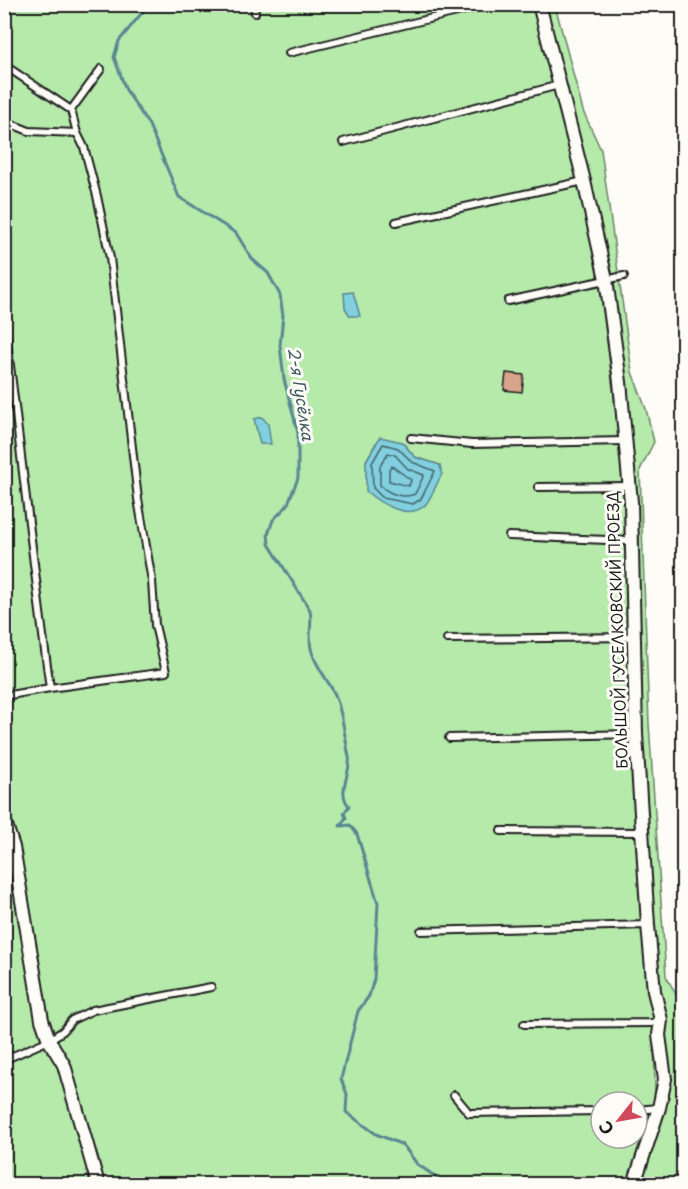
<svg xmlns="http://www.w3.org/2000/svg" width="688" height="1189" font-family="'Playpen Sans',sans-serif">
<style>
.green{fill:#b5eaab;stroke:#688364;stroke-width:1.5;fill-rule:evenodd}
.water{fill:#81cfdf;stroke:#598791;stroke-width:1.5}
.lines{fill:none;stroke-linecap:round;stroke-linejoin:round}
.shore{stroke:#44646a;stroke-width:1.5}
.stream{stroke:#598791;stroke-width:3}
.building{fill:#d8a58c;stroke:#1c1c1c;stroke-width:1.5}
.lane-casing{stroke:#1c1c1c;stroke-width:10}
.street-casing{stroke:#1c1c1c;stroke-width:16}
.lane{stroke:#fdfcf7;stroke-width:6}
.street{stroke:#fdfcf7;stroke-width:12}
.labels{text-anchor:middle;stroke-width:6;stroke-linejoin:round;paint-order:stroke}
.street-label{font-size:15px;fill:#1c1c1c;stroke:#fdfcf7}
.water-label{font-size:16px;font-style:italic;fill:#3f5b60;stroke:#fdfcf7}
</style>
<rect width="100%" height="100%" fill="#fdfcf7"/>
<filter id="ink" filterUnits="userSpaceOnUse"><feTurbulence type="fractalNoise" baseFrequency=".0167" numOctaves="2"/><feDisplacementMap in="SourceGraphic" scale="12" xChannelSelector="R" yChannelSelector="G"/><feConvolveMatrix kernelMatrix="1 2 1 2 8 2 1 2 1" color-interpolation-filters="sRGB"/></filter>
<g filter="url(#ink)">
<!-- green -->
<g class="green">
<path d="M5,5H536L581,185L599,277L627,501L643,932L654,1021L655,1095L652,1114L629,1184H5ZM402,442L415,457L440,465L425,505L366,461L376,443ZM601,1102H637V1138H601Z"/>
<path d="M542,5H555L583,111L601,150L632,372L646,409L654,442L640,470L649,724L666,976L683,1007V1184H641L664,1104L662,1011L652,922L638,685L628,391Z"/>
</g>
<!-- water -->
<g class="water">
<path d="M353,292L360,316H350L345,308L344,293Z"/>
<path d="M262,417L268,424L271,444H260L254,419Z"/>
<path d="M380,437L402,442L415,457L440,465L442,474C437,483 432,496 426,504C410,522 379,503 366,491V461Z"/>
</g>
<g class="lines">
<!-- shore -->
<g class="shore">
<path d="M383,444L398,448L412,462L435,471L421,499L413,504L383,498L373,488L372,463Z"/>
<path d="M388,453L395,455L408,469L424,475L415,494C403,499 389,494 380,485V466Z"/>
<path d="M392,466L411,480L409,486L389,481V469Z"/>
</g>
<!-- stream -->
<path class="stream" d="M149,4L119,41L114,57L126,90L149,125L179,197L236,233L252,259L268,273L280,295L283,316L280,345L284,379L298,433V478L287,506L273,520L268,534L269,544L310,610C313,625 307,637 312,652C317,669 330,682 336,697C343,716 345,738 349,757C352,773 336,791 349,806L344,813L346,818L340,826L350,825L357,834L378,903L374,979L369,996L358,1011L341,1079L347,1094L346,1112L376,1134L403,1145L417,1164L446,1184"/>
</g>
<!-- building -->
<path class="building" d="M506,373L524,375L522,392L504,390Z"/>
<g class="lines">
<defs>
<g id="lane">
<path d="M254,4L255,13"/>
<path d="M289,53L490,4"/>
<path d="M4,65L71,110L77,133L29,131L4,121"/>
<path d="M71,110L101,69"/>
<path d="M343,142L559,85"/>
<path d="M396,222L584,181"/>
<path d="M508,301L624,276"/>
<path d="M4,318C20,442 33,565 50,688L166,672L155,625L152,581L138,499L110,258L97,196L84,147L77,133"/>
<path d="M411,438L472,444L624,441"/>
<path d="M538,487L627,486"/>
<path d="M509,536L632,541"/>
<path d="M447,639L634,637"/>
<path d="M4,696L50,688"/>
<path d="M449,738L636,734"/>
<path d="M501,831L642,832"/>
<path d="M421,931L648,925"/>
<path d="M524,1024L652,1023L661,1020"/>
<path d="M4,1060L49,1040L63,1031L72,1020L93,1010L211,987"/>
<path d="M454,1095L469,1113L601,1111"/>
<path d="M637,1110L658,1108"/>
</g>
<g id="street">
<path d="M539,4L584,181L606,279L620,382L631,502L636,734L648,925L654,991L661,1020L659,1035L665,1079L659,1108L634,1184"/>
<path d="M4,819L13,847L42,1020L49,1040L64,1065L98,1184"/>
</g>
</defs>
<!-- lane casing -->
<use href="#lane" class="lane-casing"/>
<!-- street casing -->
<use href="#street" class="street-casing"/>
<!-- lane -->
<use href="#lane" class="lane"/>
<!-- street -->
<use href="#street" class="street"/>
</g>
</g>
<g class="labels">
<!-- street labels -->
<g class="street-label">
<text transform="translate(618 630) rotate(-92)" y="5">БОЛЬШОЙ ГУСЕЛКОВСКИЙ ПРОЕЗД</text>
</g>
<!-- water labels -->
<g class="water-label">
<text transform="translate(301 394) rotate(81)" y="6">2-я Гусёлка</text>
</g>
</g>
<!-- margin -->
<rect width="688" height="1189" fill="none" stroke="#fdfcf7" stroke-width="24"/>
<rect x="12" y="12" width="664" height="1165" fill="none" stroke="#1c1c1c" stroke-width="2" filter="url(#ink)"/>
<!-- north arrow -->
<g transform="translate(619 1120) rotate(239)"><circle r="28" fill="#fdfcf7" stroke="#a3a29f" stroke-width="1.5"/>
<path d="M0-4.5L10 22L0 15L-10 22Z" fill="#d1495b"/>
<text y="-9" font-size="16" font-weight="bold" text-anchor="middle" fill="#1c1c1c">С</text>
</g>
</svg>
